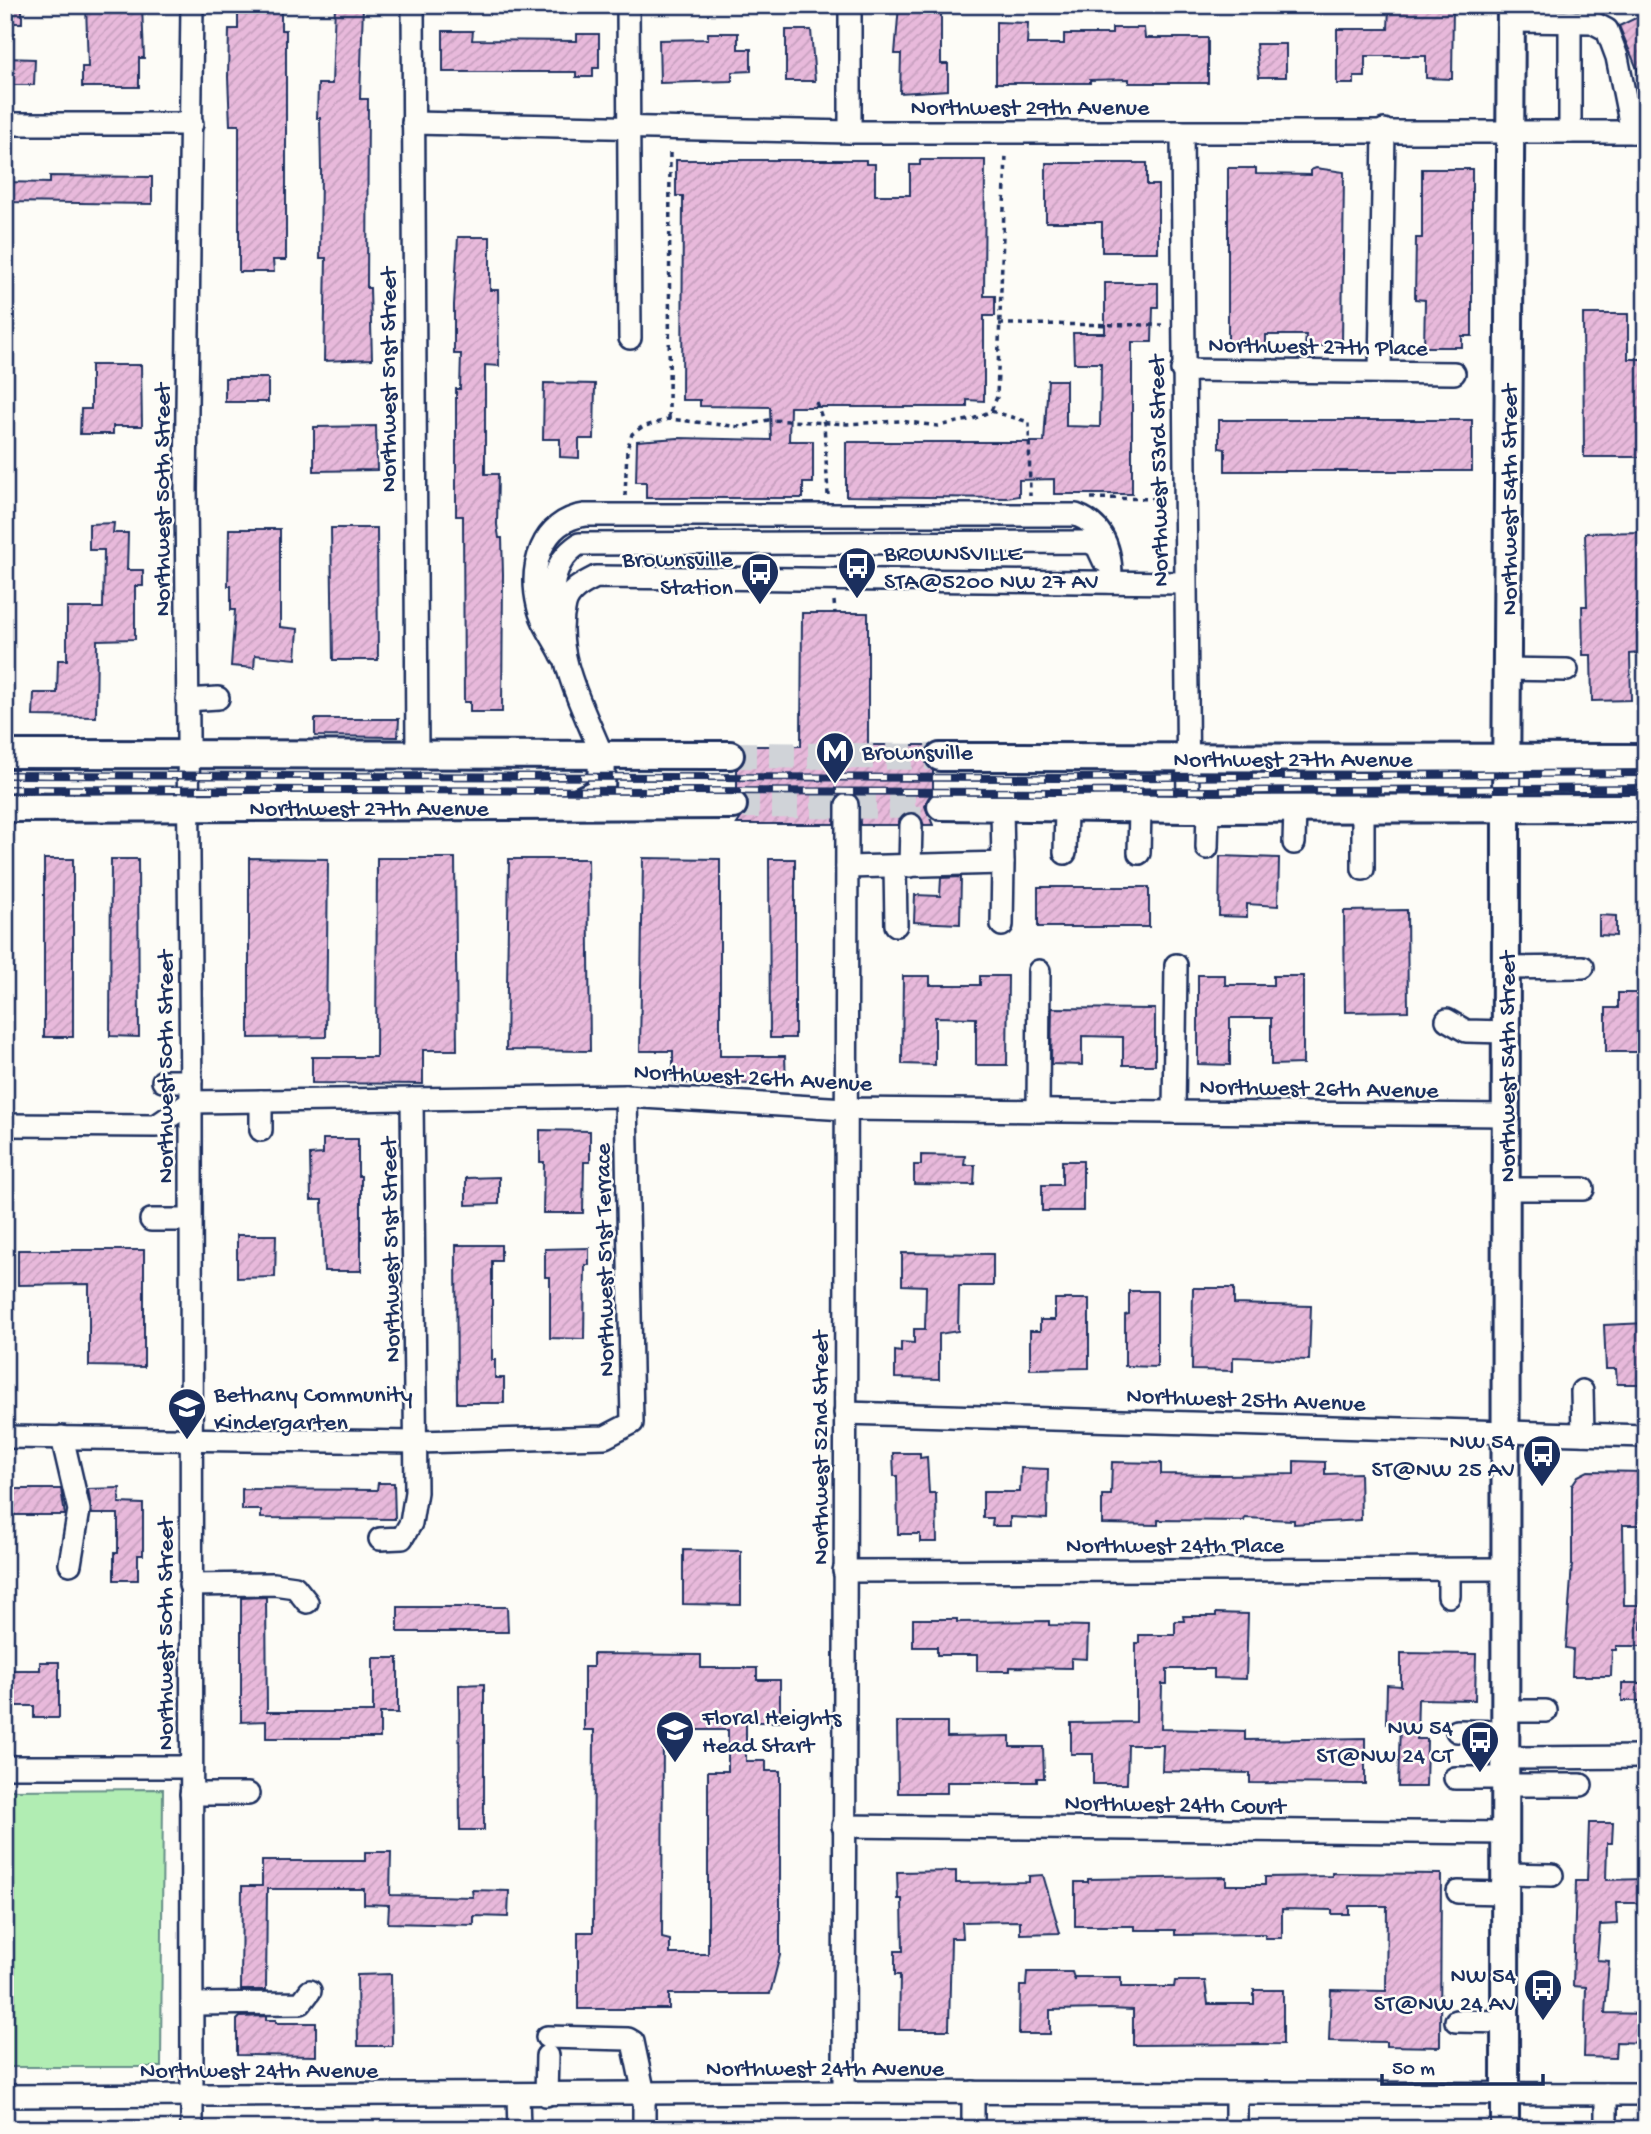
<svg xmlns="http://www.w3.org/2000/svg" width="1651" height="2134" font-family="'Gochi Hand',sans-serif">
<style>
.green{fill:#b1edb3;stroke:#668e88;stroke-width:2}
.building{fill:url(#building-hatch);stroke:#1b2f5e;stroke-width:2;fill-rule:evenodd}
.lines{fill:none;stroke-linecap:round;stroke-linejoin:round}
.minor-tunnel{stroke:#d0d3d8;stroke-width:21;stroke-dasharray:21 10;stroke-linecap:butt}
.major-tunnel{stroke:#d0d3d8;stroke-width:26;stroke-dasharray:26 13;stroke-linecap:butt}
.minor-casing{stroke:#1b2f5e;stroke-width:26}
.major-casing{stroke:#1b2f5e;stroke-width:32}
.path{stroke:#1b2f5e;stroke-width:3.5;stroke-dasharray:5 5;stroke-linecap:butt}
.minor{stroke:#fdfcf7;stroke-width:21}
.major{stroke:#fdfcf7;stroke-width:26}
.rail-casing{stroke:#1b2f5e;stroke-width:8}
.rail{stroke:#fdfcf7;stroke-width:5;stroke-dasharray:16;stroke-linecap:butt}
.labels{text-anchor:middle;stroke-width:5;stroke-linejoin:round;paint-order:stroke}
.street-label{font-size:24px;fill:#1b2f5e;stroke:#fdfcf7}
.poi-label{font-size:24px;fill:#1b2f5e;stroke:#fdfcf7;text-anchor:start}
</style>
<defs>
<pattern id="building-hatch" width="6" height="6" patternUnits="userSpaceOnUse" patternTransform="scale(1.75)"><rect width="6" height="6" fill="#e8b9db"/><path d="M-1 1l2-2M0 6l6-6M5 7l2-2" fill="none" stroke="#c69fbe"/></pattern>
</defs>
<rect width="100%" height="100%" fill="#fdfcf7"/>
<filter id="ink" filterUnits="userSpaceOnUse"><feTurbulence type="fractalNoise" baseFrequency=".0143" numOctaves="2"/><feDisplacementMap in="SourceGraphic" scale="14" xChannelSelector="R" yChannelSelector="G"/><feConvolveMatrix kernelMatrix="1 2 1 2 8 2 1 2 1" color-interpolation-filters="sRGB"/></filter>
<g filter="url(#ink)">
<!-- green -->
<path class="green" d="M163,1789L161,2067H5V1790Z"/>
<!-- building -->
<g class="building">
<path d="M86,5H142L144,58H139V87H82V67H88Z"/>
<path d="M238,5H281V30H286V260H273L274,272H239V125H230L228,77L229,29H238Z"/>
<path d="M335,5H363L360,99H368L367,288H370L372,359L324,361L326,258H320L321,169L320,118H317L318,84H332Z"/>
<path d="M899,5H941V64H948V90L900,93L901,54H895Z"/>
<path d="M1402,5H1453L1452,79L1426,78V56H1365V77H1354V84H1337V29H1388L1389,7Z"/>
<rect x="5" y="6" width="17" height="17"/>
<path d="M1646,13V90L1619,26Z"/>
<path d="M996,22L1028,23L1027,44H1064V34H1112V28H1144L1145,38H1208V83H1129V79L1090,80V83H996Z"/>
<path d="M786,30H811L815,81H786Z"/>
<path d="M443,31H473L472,40L577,41V34H599V68H593V77H576V72H443Z"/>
<path d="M708,33H738V49H751V71L732,72V81L660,83L659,40L708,39Z"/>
<path d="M1256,44H1286V77H1259Z"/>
<path d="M5,58L35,59L34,85H5Z"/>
<path d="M676,160H866V164H875V195H910V165H920V160H985L984,296H995V316H984V401L967,400V407H790L789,441H813V483H803V498H646V482H636L637,441L678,438L771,440L770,407L700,406V400H682L683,196H676Z"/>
<path d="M1046,163H1147V185H1158V252H1102V222H1046Z"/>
<path d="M1228,168H1256V174L1311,175V170L1316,168L1344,172L1342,346H1305L1306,335H1266V347H1228Z"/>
<path d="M1422,169H1472V336H1462V347H1424L1425,300L1415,299L1416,238H1422Z"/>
<path d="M50,176L152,177V204L5,202V182L50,183Z"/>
<path d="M458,237H490V290H498L499,366L485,365V474H498L497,525L499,538H502L503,574L502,712H470V702H464L463,516H456V389H460L461,354H454V305Z"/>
<path d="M1105,283H1158V307H1153L1152,342H1132V494H1054V479L1019,480V496L1007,498L846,496V442H1044L1048,380H1066V426L1100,427L1101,363H1074L1073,333H1105Z"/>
<path d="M1583,314H1628V359H1644L1645,457H1584Z"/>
<path d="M91,365H141L142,426H113V434H80L81,409H91Z"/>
<rect x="225" y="378" width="43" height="24"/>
<path d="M544,383L595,384L594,439H579V458L560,457V439H543Z"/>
<path d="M1219,420H1472V471H1225V449L1219,448Z"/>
<path d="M376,426L377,470L314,471V427Z"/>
<path d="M114,523L113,533H128L127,570H143V586H135V639L97,640L96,717L33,716L34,693H57L58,660H67V608H103L104,550H89V524Z"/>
<path d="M331,528H377L378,660H333Z"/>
<path d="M229,529H280V627L298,629L296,659L255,655L254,668L231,666L235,610H231V586H228Z"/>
<path d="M1645,532L1646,605H1637L1638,653L1630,654L1631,700L1592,701L1591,655H1583L1582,606H1587L1585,533Z"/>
<path d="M802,613H868V745H930L924,758L933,771V792L925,806L933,825H924L918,814L911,812L900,818L898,825H860L859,799L848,792L835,799L834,824H737L749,806L746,797L737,790V769L746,756L742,746H801Z"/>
<path d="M315,719H399L398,737L315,736Z"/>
<path d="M1220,856L1279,858L1278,906L1247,904V917L1219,916Z"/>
<path d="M249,858L328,859L326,1037L249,1038Z"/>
<path d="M377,858H455L457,1050H423V1084L312,1083V1057H376Z"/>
<path d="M643,858L720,859V1056H785L786,1084L673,1083V1051H640Z"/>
<rect x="44" y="859" width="29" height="178"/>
<path d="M111,859H138L139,1037L110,1036Z"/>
<path d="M509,859H588L590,1051L506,1050Z"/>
<path d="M769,859H795V1038H770Z"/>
<path d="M961,877L960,924L914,922L915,895L940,896L941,878Z"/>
<rect x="1038" y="887" width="111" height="40"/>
<path d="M1407,910L1408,1011L1345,1012L1344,911Z"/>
<path d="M1599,915L1616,916V936L1599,935Z"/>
<path d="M1198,975H1225V985H1273V976H1303V1064L1271,1065V1018H1230V1065L1198,1064Z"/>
<path d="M903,976H930V985H980V976H1008L1007,1065H976V1018L935,1017V1065L902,1064Z"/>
<path d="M1618,993H1646V1049H1641V1052H1606V1008H1618Z"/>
<path d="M1052,1008L1155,1009V1065H1123V1037L1082,1036V1065L1051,1064Z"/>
<path d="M540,1130L590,1131V1162H584L583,1213H543L544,1162H540Z"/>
<path d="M323,1139H358V1176H361V1271H324L322,1200H311L310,1155L323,1154Z"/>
<path d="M921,1155L965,1156L964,1165H975L974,1185L914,1184V1165H921Z"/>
<path d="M1062,1161H1083V1211H1042V1185H1062Z"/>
<path d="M499,1177V1204L466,1205V1178Z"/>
<path d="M237,1235H276L275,1277L237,1278Z"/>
<path d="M456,1245H501V1261H492V1360H495V1378H504V1403H457Z"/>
<path d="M589,1248V1265H585L584,1339L550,1338V1277H545V1249Z"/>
<path d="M18,1250H144V1367L89,1366V1284L18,1285Z"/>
<path d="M902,1253L993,1254V1286H959L958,1331L939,1334V1379L895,1378V1351L901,1352V1342L914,1343V1329H925L926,1286L902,1285Z"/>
<path d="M1193,1288H1234V1304L1311,1306L1309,1360L1233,1357V1371L1192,1370Z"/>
<path d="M1129,1291H1157V1367L1125,1366V1315L1129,1314Z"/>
<path d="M1055,1299H1089V1368L1030,1369V1331H1040V1320H1055Z"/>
<path d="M1646,1323V1384H1617L1616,1369H1606L1604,1325Z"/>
<path d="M893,1453H920V1458L927,1457L929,1493H936L937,1542H920V1534H898L897,1476H894Z"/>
<path d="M1294,1461L1325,1462V1474L1360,1473L1361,1520L1294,1524V1520L1245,1518L1244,1521L1158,1520V1525L1102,1524V1495H1111L1112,1462L1161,1463V1474L1216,1475L1294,1474Z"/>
<path d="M1021,1468L1048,1469L1047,1519L1010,1517V1526H992L993,1518H983V1492H1020Z"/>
<path d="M1588,1471L1646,1472V1525H1623L1624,1605H1642L1641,1629H1646V1646H1616V1650H1612L1611,1676H1572L1573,1649L1566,1648L1572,1564V1485L1578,1476Z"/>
<path d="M378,1483H394L395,1519L261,1518V1510H242V1489L377,1490Z"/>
<path d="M120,1488L119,1503L143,1504V1555H138V1580H114V1553H118V1514H92L88,1489Z"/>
<path d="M5,1489H61L65,1515H5Z"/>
<path d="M683,1550L741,1551V1605L683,1604Z"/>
<path d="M266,1597L267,1712H373V1658H398V1713H380V1738H266V1721L241,1722V1598Z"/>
<path d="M398,1607H507L508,1632H398Z"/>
<path d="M1216,1613L1248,1614L1246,1679L1214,1678V1669H1167V1684H1162L1161,1729L1245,1731V1740L1365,1738V1784L1250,1783V1773L1162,1771L1163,1745H1128L1127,1784H1093V1754H1071V1723L1136,1722V1643H1139V1635H1175V1621H1184L1183,1616H1216Z"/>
<path d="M913,1619H957V1622L1049,1621V1625L1088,1626L1087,1659L1071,1658V1668L1010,1667V1671H977V1655H937V1647H913Z"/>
<path d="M1401,1653L1476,1654L1475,1700L1418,1699L1417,1739H1427L1426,1787H1398L1400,1724L1386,1723L1387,1685L1401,1686Z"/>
<path d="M593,1654L701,1655V1668H757V1680H780V1722H746V1761H766V1771H780V1955L770,1994H669V2009H578V1932H593L594,1730H584V1667H593ZM663,1730H728V1771H708V1954H670V1940L662,1938Z"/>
<path d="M40,1662H59V1718H34V1706H5V1670H40Z"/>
<rect x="1622" y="1683" width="24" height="18"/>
<path d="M484,1684V1830H460L459,1685Z"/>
<path d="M897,1722H947V1737L1010,1736V1747H1043L1044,1778H1037V1782H947V1793H898Z"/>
<path d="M1589,1823H1613L1612,1843H1607L1606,1880L1646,1879V1903H1616L1617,1924L1600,1925L1597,1960L1609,1961L1605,2013L1646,2014V2043L1616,2042L1615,2058L1584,2057L1586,1987L1573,1986L1576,1881H1587Z"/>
<path d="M365,1852H391L390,1895L473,1897L472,1890L509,1891L508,1917L474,1916V1925L388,1923L389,1905L364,1904V1889H267L266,1990H241L242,1886H262V1861H365Z"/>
<path d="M956,1871V1883L1029,1882V1876L1043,1875L1060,1933L1020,1934V1921L962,1922L963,1938H951L949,2030H899L900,1975H895V1951H903L902,1899H898L897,1872Z"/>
<path d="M1332,1873L1441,1874L1440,2047L1386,2046V2042L1329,2041L1331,1990L1386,1991L1387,1906H1349V1914H1332V1910L1282,1909V1938H1265V1934L1175,1935V1930H1135V1926H1075V1882H1088V1879L1226,1877V1885H1265V1877L1332,1876Z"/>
<path d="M1027,1972H1072L1075,1981V1977H1121V1987H1174L1175,1981H1205L1208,2004H1254V1990H1283V2044L1133,2045V2010L1108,2009L1050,2010V2034H1019L1020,1986H1026Z"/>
<path d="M391,1974L392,2046H358L357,1975Z"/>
<path d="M266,2016V2020H276V2023H316V2056L237,2055V2020L240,2017Z"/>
</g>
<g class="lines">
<!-- minor-tunnel -->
<path class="minor-tunnel" d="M911,806V825"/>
<!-- major-tunnel -->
<g class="major-tunnel">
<path d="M730,755L940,757"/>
<path d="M733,805L941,806"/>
</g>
<defs>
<g id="minor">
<path d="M413,5L417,755"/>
<path d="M628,5L630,338"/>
<path d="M1511,21L1592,22L1607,30L1617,57L1632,132"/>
<path d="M413,123L850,132H1646"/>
<path d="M5,124H192"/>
<path d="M850,132V5"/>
<path d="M1182,132L1188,809"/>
<path d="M1570,132V21"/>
<path d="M1182,370L1454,373"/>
<path d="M1380,372L1384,130"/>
<path d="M556,624C550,593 550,563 579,544L1089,542L1097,546L1104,561"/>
<path d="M562,655C555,640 541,622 538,605C529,567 541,521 585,515H1076C1106,526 1112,554 1111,582"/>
<path d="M1507,669L1567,670"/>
<path d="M187,700L218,698"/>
<path d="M602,755C584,709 552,655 565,605C569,590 584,583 596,577L1185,583"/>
<path d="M1294,843L1295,809"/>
<path d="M1207,848L1208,809"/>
<path d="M1065,853L1066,808"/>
<path d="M1139,853L1140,809"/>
<path d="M910,866L911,825"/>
<path d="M847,867L1003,863L1002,807"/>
<path d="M895,867L896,925"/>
<path d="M1363,869V809"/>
<path d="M1002,925L1003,863"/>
<path d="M1506,968L1583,967"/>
<path d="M1447,1020L1466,1031L1506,1032"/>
<path d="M163,1081H191"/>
<path d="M261,1101V1130"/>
<path d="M1038,1111L1039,971"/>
<path d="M1174,1112L1176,965"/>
<path d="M5,1125L156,1126L191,1102L626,1096L846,1109L1506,1115"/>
<path d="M1506,1189H1583"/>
<path d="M151,1220H190"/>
<path d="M1582,1391L1583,1434"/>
<path d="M845,1413L1646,1436"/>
<path d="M5,1437L418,1442L605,1437L632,1423L626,1096"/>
<path d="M62,1437L79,1510L70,1564"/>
<path d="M380,1539L402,1538L411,1523L416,1492L412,1099"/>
<path d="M844,1571L1506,1569"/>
<path d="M190,1585L274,1584L295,1587L307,1602"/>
<path d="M1449,1596V1570"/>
<path d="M1505,1711H1546"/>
<path d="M1457,1731L1505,1732"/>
<path d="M1505,1758L1646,1757"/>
<path d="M5,1767H191"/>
<path d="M1455,1778H1505"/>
<path d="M1505,1785H1581"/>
<path d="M191,1794H248"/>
<path d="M843,1826L1505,1833"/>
<path d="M1505,1874L1552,1875"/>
<path d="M1458,1892L1505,1893"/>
<path d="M193,2004L301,2003L310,1991"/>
<path d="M1456,2021L1505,2022"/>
<path d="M547,2037L628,2039L633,2042L644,2094V2128"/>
<path d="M844,2092L847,805"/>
<path d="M973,2092V2129"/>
<path d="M1606,2094V2124"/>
<path d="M546,2095L547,2056"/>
<path d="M5,2096L844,2092L1646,2094"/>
<path d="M518,2096L519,2129"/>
<path d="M192,2129L191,1102L186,489L192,5"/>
<path d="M1236,2129V2093"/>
</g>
<g id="major">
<path d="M5,754L730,755"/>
<path d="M940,757L1646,758"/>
<path d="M572,805L601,791L602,755"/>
<path d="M941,806L1188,809L1646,808"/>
<path d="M5,808L733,805"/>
<path d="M1505,2129L1506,809L1511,5"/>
</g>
</defs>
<!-- minor casing -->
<use href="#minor" class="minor-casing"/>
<!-- major casing -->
<use href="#major" class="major-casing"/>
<!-- path -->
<g class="path">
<path d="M999,324L1162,325"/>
<path d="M816,402L824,423L828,495"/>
<path d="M991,411L1029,422L1030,496"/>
<path d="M669,418L670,149"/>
<path d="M625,496L627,449L632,434L642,427L669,419L741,427L768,420L847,424L900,421L938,426L973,419L991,411L997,397L1006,154"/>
<path d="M1091,498L1164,499"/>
<path d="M834,601L835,613"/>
</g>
<!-- minor -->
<use href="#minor" class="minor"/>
<!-- major -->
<use href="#major" class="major"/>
<defs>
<g id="rail">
<path d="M5,775L1058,778L1646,773"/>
<path d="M5,789L1058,792L1646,788"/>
</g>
</defs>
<!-- rail casing -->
<use href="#rail" class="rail-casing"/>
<!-- rail -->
<use href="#rail" class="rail"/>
</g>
</g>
<!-- icons -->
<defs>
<symbol id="bus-pin" viewBox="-11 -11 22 30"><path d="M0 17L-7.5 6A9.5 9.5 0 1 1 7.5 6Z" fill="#1b2f5e" stroke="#fdfcf7"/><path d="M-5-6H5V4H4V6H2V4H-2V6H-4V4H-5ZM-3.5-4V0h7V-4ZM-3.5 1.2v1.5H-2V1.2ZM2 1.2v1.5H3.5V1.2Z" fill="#fff"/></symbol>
<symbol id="metro-pin" viewBox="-11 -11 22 30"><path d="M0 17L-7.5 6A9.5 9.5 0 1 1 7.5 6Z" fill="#1b2f5e" stroke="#fdfcf7"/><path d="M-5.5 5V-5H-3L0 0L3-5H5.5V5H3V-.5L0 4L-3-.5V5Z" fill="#fff"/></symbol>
<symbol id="school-pin" viewBox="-11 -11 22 30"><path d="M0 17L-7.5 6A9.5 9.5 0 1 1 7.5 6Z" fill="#1b2f5e" stroke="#fdfcf7"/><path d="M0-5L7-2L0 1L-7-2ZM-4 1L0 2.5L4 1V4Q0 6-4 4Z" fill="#fff"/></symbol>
</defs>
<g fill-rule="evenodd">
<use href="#bus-pin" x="835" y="544" width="44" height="60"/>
<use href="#bus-pin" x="738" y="550" width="44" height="60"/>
<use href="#metro-pin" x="813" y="729" width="44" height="60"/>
<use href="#school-pin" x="165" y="1385" width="44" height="60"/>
<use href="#bus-pin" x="1520" y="1432" width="44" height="60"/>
<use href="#school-pin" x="653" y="1708" width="44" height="60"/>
<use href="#bus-pin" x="1458" y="1718" width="44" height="60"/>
<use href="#bus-pin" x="1521" y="1966" width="44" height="60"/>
</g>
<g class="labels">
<!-- street labels -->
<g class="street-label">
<text x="1030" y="114">Northwest 29th Avenue</text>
<text transform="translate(1318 345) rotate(1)" y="8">Northwest 27th Place</text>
<text transform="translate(387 380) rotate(-90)" y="8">Northwest 51st Street</text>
<text transform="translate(1157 471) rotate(-91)" y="8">Northwest 53rd Street</text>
<text transform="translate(161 500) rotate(-90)" y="8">Northwest 50th Street</text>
<text transform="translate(1508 500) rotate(-90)" y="8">Northwest 54th Street</text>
<text x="1293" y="766">Northwest 27th Avenue</text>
<text x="369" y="815">Northwest 27th Avenue</text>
<text transform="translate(164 1067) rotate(-90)" y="8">Northwest 50th Street</text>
<text transform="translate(1506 1067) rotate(-90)" y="8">Northwest 54th Street</text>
<text transform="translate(753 1076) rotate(3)" y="8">Northwest 26th Avenue</text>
<text transform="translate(1319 1087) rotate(1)" y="8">Northwest 26th Avenue</text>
<text transform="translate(389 1250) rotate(-91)" y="8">Northwest 51st Street</text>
<text transform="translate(603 1260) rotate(-91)" y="8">Northwest 51st Terrace</text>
<text transform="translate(1246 1398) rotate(2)" y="8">Northwest 25th Avenue</text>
<text transform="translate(819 1448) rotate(-90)" y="8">Northwest 52nd Street</text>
<text x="1175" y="1552">Northwest 24th Place</text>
<text transform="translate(164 1634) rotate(-90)" y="8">Northwest 50th Street</text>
<text transform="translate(1175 1803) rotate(1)" y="8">Northwest 24th Court</text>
<text x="825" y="2075">Northwest 24th Avenue</text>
<text x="259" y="2077">Northwest 24th Avenue</text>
</g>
<!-- poi labels -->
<g class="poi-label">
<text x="884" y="560">BROWNSVILLE<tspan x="884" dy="28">STA@5200 NW 27 AV</tspan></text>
<text x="733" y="566" text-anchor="end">Brownsville<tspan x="733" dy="28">Station</tspan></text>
<text x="862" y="759">Brownsville</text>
<text x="214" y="1401">Bethany Community<tspan x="214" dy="28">Kindergarten</tspan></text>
<text x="1515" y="1448" text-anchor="end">NW 54<tspan x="1515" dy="28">ST@NW 25 AV</tspan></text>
<text x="702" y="1724">Floral Heights<tspan x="702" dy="28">Head Start</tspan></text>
<text x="1453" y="1734" text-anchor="end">NW 54<tspan x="1453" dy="28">ST@NW 24 CT</tspan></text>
<text x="1516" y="1982" text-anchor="end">NW 54<tspan x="1516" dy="28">ST@NW 24 AV</tspan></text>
</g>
</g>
<!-- margin -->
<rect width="1651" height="2134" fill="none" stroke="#fdfcf7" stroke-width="28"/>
<rect x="14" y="14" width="1623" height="2106" fill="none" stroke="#1b2f5e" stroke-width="2.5" filter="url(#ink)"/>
<!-- scale -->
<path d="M1382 2074v10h161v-10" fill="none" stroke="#1b2f5e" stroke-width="3.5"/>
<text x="1392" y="2074" font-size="21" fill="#1b2f5e" stroke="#fdfcf7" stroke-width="5" paint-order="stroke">50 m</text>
</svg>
